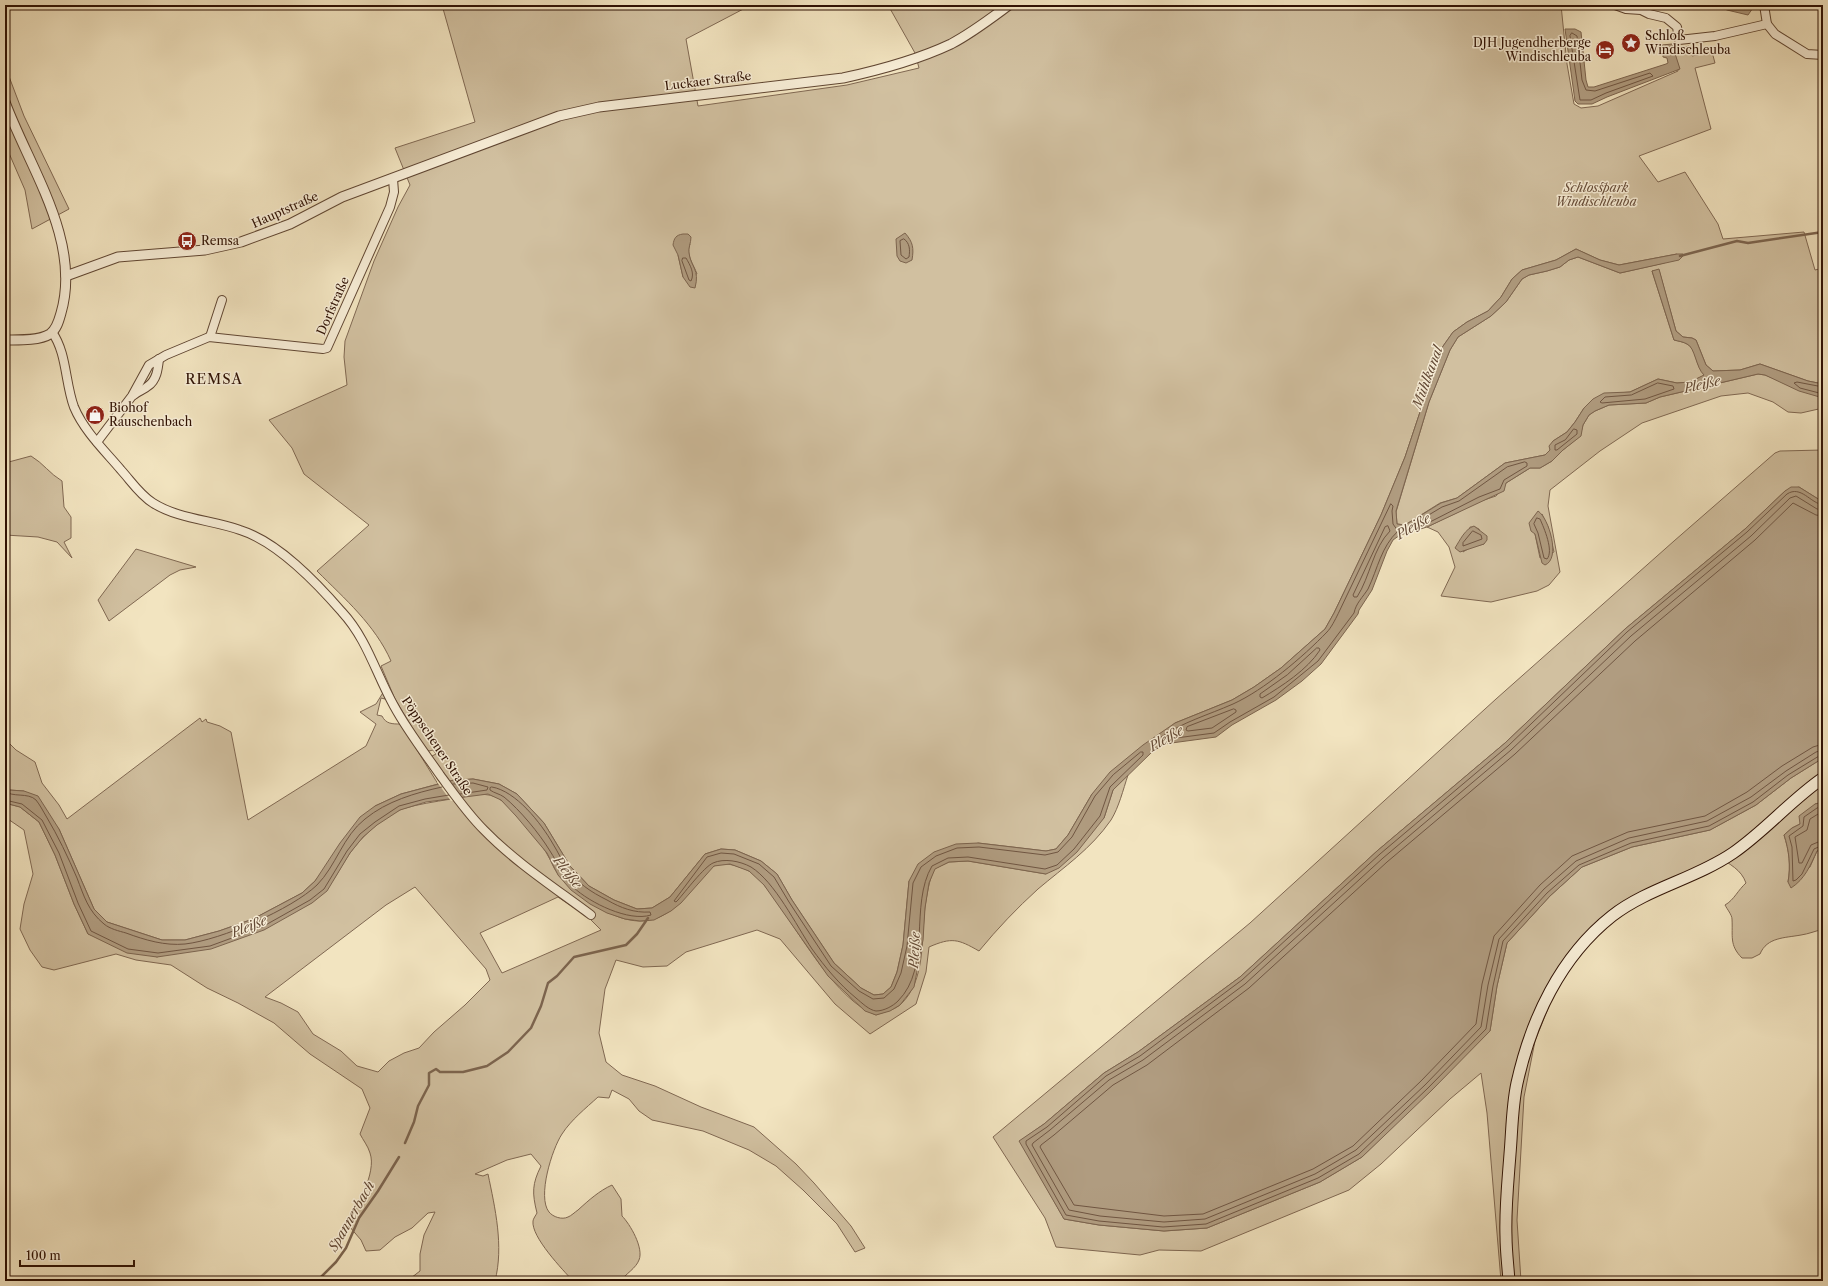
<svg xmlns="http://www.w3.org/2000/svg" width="1828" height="1286" font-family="'Libre Caslon Text',serif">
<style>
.green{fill:#d1c0a0;stroke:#806852;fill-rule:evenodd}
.water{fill:#b09c80;stroke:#7c644e}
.pier{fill:#f2e4c0}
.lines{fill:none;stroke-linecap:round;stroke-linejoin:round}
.shore{stroke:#705642;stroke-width:1}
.stream{stroke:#7c644e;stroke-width:2.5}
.minor-casing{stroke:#604632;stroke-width:10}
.tertiary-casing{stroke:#604632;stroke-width:11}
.secondary-casing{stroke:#2f1103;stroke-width:13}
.minor{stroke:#f7edd6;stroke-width:8}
.tertiary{stroke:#f7edd6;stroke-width:9}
.secondary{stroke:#f7edd6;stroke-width:11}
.labels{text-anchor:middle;stroke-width:3;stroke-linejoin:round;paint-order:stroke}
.poi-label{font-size:12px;fill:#2f1103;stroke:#f7edd6;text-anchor:start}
.street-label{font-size:12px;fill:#2f1103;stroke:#f7edd6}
.park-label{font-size:12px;font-style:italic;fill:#684e3a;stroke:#f7edd6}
.water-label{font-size:13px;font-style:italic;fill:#634935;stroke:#f7edd6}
.quarter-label{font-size:14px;letter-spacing:1px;fill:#2f1103;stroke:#f7edd6}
</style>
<rect width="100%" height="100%" fill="#f2e4c0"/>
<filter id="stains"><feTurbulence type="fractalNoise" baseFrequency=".005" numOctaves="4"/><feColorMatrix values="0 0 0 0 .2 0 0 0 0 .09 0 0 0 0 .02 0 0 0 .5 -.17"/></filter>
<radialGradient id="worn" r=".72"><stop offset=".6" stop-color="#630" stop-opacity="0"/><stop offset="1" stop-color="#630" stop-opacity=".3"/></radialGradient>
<!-- green -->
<g class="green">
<path d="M442,5H751L686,39L698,106L847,85L919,68L915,53L888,5L876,9L874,5H1561L1567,64L1574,104L1581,108L1598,106L1678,71L1673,50L1689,46L1692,56L1712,52L1715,63L1695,68L1711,129L1639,156L1658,182L1685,172L1718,224L1723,239L1804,232L1815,270L1823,268V384L1808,381L1760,364L1740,370L1713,371L1706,365L1696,340L1692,338L1683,337L1676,331L1659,270L1652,271L1674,340C1678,341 1684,342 1687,344C1697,348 1695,368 1705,375L1690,382L1677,383L1658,379L1630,392L1618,393L1584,408L1575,422L1567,432L1553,441L1550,450L1545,455L1505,463L1457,498L1440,503L1405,525L1397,524L1396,512L1429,402L1450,350L1458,337L1491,316L1506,302L1522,279L1529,275L1547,271L1560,267L1569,260L1578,257L1620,273L1664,263L1678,255L1677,254L1619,265L1600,260L1576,249L1556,260L1522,270L1512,279L1501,297L1488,311L1467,322L1453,332L1441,349L1405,457L1381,515L1334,613L1325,629L1281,668L1254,687L1232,700L1175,723L1092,794L1068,835L1056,849L1046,851L978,843L909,881L903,945L897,972L891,987L883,994L874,995L861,988L834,963L792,900L777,874L761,861L735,850L721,849L705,854L670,897L652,908L637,909L614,900L589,886L570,866L544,823L517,794L499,784L473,779L449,781L432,759V756L436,754L433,750L429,751L425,749L395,699L381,666L391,661C375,625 345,599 317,571L369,525L304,474L292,448L269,420L347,385L344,357L345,341L374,261L398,207L410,185L395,148L475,122ZM690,244C685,254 694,265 697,274L683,277L678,255Z"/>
<path d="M5,66L24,116L69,209L32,229L25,190L5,144Z"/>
<path d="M1758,374L1765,375L1823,398V408L1801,413L1788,412L1773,402L1748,393L1721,396L1642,423L1600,451L1550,490L1548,506L1560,572L1549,585L1537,591L1491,602L1441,596L1455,567L1449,547L1438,532L1427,527L1481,501L1496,496L1506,483L1530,468H1540L1552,461L1563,450L1580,436L1583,425L1589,415L1595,411L1609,405L1646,403L1660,397ZM1542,514L1548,527L1554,552L1540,558L1535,534ZM1470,527H1475L1479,529L1484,544L1471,547L1463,552Z"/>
<path d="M1823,450V502L1799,487L1785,491L1745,529L1625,629L1505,743L1377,851L1240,977L1138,1052L1104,1073L1044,1124L1020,1141L1064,1219L1099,1225L1164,1231L1207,1228L1320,1182L1362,1157L1490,1031L1497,986L1507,943L1550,896L1582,867L1632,847L1710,830L1756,805L1791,778L1823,758V802L1815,804L1800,824L1792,828L1784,835C1789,850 1791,866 1788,882L1810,867L1817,851L1823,848V929C1816,931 1808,934 1801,935C1785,938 1767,937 1760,954L1752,958H1742C1729,945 1733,936 1732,919C1732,915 1727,909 1725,905C1734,900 1738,890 1746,883C1741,869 1730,865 1718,856L1606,915L1555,991L1535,1041L1524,1097L1517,1220L1521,1281H1501L1487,1113L1481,1073L1450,1099L1381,1164L1349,1190L1201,1251L1159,1250L1140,1255L1056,1247L1045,1218L993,1137L1250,923L1496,699L1674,541L1775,453L1780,451Z"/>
<path d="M31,456C43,463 50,474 62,481L64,507L71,517V538L64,542L72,558L57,542L38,537L5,535V463Z"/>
<path d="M136,549L196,567L180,570L170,575L109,621L98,600Z"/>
<path d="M384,691L386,695L385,699L381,698L377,715L382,716C386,724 392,724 401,724L438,784L401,794L375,806L315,881L302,893L253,919L219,931L185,940H162L107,922L94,909L59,829L24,791L9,790L5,785V739L16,750L35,762L42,783L59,805L67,819L200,718L202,722L206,719L207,722L220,726L231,732L248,820L366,746L376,724L360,712L376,704Z"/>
<path d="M1128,775C1123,790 1119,807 1111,820C1091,849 1064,867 1038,889C1017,908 997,929 979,951C958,939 952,937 929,947L926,972L916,1004L870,1034L835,1004L780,939L757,930L686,952L667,966L643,967L616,960L605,989L599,1033L606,1062L622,1075L655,1086L701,1107L754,1127L796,1164L814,1183L851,1226L865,1248L855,1252L837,1224L803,1190L776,1166L749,1150L703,1131L652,1120L639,1111L629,1099L612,1090L609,1098L598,1097C586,1108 571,1120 562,1134C552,1149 537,1197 549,1212C553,1217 562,1220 568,1217C571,1216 575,1212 578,1210C589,1200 599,1191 612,1185L621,1199L622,1216C630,1224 644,1248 639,1260C636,1268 626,1274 620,1281H573C563,1270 531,1237 533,1221C533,1219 536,1215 537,1213C532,1193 532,1184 541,1166L531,1154L507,1160L475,1174L483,1176L488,1174C495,1208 504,1246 495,1281H407L420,1271V1254L424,1235L435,1212L428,1213L412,1228L395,1237L380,1250L366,1251L361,1240L349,1226C356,1207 377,1173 370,1153C368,1146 363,1140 360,1134L370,1108L362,1089L310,1054L274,1023L238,1003L207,988L171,965L136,960L116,954L54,970L42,967L30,950L20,929L24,904L33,874L24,830L5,817V803L20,807L39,822L55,855L74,904L88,934L157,957L300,909C331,892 332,880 350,853C361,837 384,816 402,809C418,804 434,802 451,799C465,797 482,791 496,797C510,804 539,840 547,854C551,860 553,868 558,874C562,880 570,884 576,889C595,904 613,920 639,921C669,922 685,896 703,877C706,874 710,868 714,866C724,861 738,866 747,870C759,876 768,890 776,901C801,935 836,1000 876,1015C883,1012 895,1010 901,1004C926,980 921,939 925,907C927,894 929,881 934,869L949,862L968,861L1046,874L1104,818L1113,790ZM415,887L486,969L490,980L465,1005L434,1032L419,1048L404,1053L389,1061L378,1072L357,1066L341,1051L313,1034L298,1012L281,1003L265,997L386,905ZM558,897L588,917L601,930L502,973L480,933Z"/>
</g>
<!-- water -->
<g class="water">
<path d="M1725,5H1755L1748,15L1727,10L1725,9Z"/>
<path d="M1565,29H1575L1581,32L1586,80L1588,87H1594L1666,64L1668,63L1667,58L1663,57L1662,45L1672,44L1680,69L1607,97L1592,104H1578L1575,101Z"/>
<path d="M905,233C913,242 914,248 912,260L906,263L900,261L897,256L896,239Z"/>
<path d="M683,234H688L691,237C691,243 688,248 689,253C691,268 700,269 695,288L690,287L683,277L678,255L673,245C674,238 676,235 683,234Z"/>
<path d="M1576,249L1600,260L1619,265L1677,254H1683V256L1679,260L1620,273L1578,257L1569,260L1560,267L1547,271L1529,275L1522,279L1506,302L1491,316L1458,337L1450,350L1429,402L1396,511L1397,524L1405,525L1441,503L1457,498L1505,463L1545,455L1550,450L1549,446L1553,441L1567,432L1575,422L1584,408L1593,399L1604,393L1630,392L1658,379L1677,383L1690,382L1704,375C1696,368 1695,347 1687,344C1684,342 1678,341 1674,340L1652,271L1659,269L1676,331L1683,337L1692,338L1696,340L1706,365L1713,371L1740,370L1760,364L1808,381L1823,384V398L1799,391L1765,375L1758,374L1660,397L1646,403L1609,405L1595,411L1589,415L1583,425L1581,436L1563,450L1552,461L1540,468H1530L1506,483L1504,491L1427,527L1400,535L1393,540L1387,551L1372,590L1359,610L1358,614L1321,664L1302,681L1276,700L1232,725L1216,737L1164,744L1151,753L1113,790L1104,818L1077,852L1059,868L1046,874L968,861L949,862L935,869L929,883L925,908L923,940L914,987L900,1005L890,1011L876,1015L865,1011L828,976L764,885L749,871L730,864L714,866L681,903L671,911L654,920L640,921L625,919L607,913L590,904L571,890L558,875L547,853L516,816L501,800L488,794L426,802L400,810L377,825L363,837L350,853L327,891L312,903L264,930L211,949L157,957L127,953L88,934L74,904L55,855L39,822L20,807L5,803V785L9,790L24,791L38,796L59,829L94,909L107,922L162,940H185L219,931L253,919L302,893L315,881L340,843L360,817L375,806L401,794L454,780L473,779L499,784L517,794L544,823L570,866L589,886L614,900L637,909L652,908L670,897L705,854L721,849L735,850L761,861L777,874L792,900L834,963L861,988L874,995L883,994L891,987L897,972L903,945L909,881L918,864L934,852L956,844L978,843L1046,851L1056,849L1068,835L1092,794L1110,772L1143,745L1175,723L1232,700L1254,687L1281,668L1325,629L1334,613L1381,515L1405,457L1441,349L1453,332L1467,322L1488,311L1501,297L1512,279L1522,270L1556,260Z"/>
<path d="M1791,487H1799L1823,502V758L1791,778L1756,805L1710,830L1632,847L1582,867L1550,896L1507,943L1497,986L1490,1031L1431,1091L1362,1157L1320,1182L1207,1228L1164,1231L1099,1225L1064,1219L1019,1141L1044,1124L1104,1073L1138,1052L1240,977L1377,851L1505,743L1625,629L1745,529L1785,491Z"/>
<path d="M1538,511C1549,518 1561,559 1545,565L1542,563L1535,534L1531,531L1529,523Z"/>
<path d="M1474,526L1487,536V540L1484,544L1460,552L1455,548C1460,540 1465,529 1474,526Z"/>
<path d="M1823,802V848L1817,851C1810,866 1805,879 1791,888L1788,882C1791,866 1789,850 1784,835L1792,828L1800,824L1799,816L1815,804Z"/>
</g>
<!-- pier -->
<path class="pier" d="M447,779L462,799L451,801L437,782Z"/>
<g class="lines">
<!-- shore -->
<g class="shore">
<path d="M1572,33L1577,36L1582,80L1586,90L1595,91L1650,73L1653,76L1606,93L1591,100H1580L1570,36Z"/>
<path d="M904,239C910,243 910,250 909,257L906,259L901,255L900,241Z"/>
<path d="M683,258H686C690,265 695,273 691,281L689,280L682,261Z"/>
<path d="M1658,383L1673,386L1674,389L1645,399L1602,403L1600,402L1605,397L1631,395Z"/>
<path d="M1823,387L1797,382L1794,383L1800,388L1823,394"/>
<path d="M1574,429L1577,430V434L1557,450H1555V445L1565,440Z"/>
<path d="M1525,462L1527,463V466L1504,480L1500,489L1479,497L1426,524L1418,526L1416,525L1417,522L1442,507L1459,501L1507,467Z"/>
<path d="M1391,504L1393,506L1392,511L1393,524L1398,531C1381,547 1378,568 1368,589C1363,597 1356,603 1354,613L1318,661L1274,697L1230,722L1214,733L1161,740V737C1183,722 1208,715 1233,704C1264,690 1303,657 1327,632C1331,628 1335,620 1338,614Z"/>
<path d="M1823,505C1810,503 1801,485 1787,494L1747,532L1627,632L1508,746L1380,854L1242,980L1140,1056L1106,1076L1047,1127L1026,1141V1144L1066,1215L1099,1221L1163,1227L1206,1224L1318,1178L1359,1154L1428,1088L1486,1029L1493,986L1503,941L1547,893L1579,865L1631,843L1709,826L1753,802L1788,775L1819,756L1823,755"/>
<path d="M1823,510L1817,509L1796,496L1790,498L1751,536L1631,636L1511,750L1383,858L1245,984L1143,1060L1109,1080L1050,1130L1033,1143L1032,1145L1069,1210L1100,1216L1164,1222L1205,1219L1315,1174L1356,1150L1425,1085L1481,1027L1488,985L1499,939L1544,889L1576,861L1629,838L1707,821L1751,797L1786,771L1816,752L1823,750"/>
<path d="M1823,516L1816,515L1793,503L1755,540L1635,641L1515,754L1387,862L1249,988L1147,1065L1113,1085L1054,1135L1041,1145L1040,1147L1074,1205L1164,1216L1203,1214L1313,1169L1353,1146L1421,1081L1476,1024L1482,984L1494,936L1540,885L1572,856L1628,832L1705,816L1747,792L1782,766L1813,747L1823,744"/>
<path d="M1537,518L1540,519C1544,528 1554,551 1547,559L1544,558L1538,533L1534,524Z"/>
<path d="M1388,526L1390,531C1373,548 1370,577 1357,597H1354L1353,595L1385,527Z"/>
<path d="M1473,531L1481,535L1482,539L1463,546V543Z"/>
<path d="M1317,648H1319L1320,650C1307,670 1282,686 1262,698L1260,697V694L1287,675Z"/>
<path d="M1234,709L1236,710V712L1212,728L1188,731L1186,730L1187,727Z"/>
<path d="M1141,752H1143V755L1110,787L1100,816L1074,849L1057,865L1045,869L968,857L948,858L932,866C909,905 932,967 898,1001C893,1006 884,1011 876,1011C869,1010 862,1003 856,998C839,984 825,967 812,949C796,925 775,882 751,867C740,861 724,858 713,863C704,867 685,892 678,900L676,902L674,901L707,857L721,853L734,854L759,864L774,877L789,902L831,966L859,991L873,999L884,998L894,989L901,973L907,946L913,883L921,867L936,856L957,848L979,847L1045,855L1058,852L1072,837L1095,796L1113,775Z"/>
<path d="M453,784L473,783L488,787L487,790L460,794"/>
<path d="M492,787C516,791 541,823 553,844C558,852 562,861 567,868C577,883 591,892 607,900C621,908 634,913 650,912L651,915C629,922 590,903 573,887C562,877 558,863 550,851C539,833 520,810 504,797C500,794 494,793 490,790V788Z"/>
<path d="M5,791C12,798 28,792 36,800C40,805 43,811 46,816C58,836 68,857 77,878C84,896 88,911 104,924C110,929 119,931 126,933C145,940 165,946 185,944C221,940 292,909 317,885C336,866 343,836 365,819C387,801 415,793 442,787"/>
<path d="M5,800L22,804L42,820L59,853L78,903L91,931L128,949L158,953L210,946L262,927L310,900L324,889L347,851L360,834L375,822L399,806L425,799L449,795"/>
<path d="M1823,806L1817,808L1804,817L1803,826L1789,836L1792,847L1793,881L1796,880L1802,874L1814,849L1823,845"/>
<path d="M1823,811L1810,819L1807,830L1795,837L1799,863H1802L1811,845L1823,840"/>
</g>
<!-- stream -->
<g class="stream">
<path d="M1680,256L1737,241L1748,243L1823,232"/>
<path d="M405,1143L414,1122L418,1106L429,1085V1073L436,1069L440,1072H463L487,1066L508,1052L531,1028L541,1006L548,983L557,976L574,957L626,945L637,934L648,918"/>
<path d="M317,1281L336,1262L346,1248L359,1218L378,1191L399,1157"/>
</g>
<defs>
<g id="minor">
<path d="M1615,5L1626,9L1641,10L1649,14L1666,18L1677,27L1679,40L1715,36L1767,24"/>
<path d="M1764,5L1767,24L1775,34L1807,54L1823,55"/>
<path d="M52,332C67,353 65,383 74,407C84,431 105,451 121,470C131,481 140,495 153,503C178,519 212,520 240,530C278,542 316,582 342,612C367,639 376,674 394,706C407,730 424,752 440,775C454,794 467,813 484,830C515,862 555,888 591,915"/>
<path d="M210,337L222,300"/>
<path d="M134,395C138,391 144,390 148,386C157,380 158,368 159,359"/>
<path d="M97,442L132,396L149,365L166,355L209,337L323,349L327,348L390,207L394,192L393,179"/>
</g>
<g id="tertiary">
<path d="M5,102C29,167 82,241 61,313C59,320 57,329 50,334C39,341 18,340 5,340"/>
<path d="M66,276L118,257L205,250L241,242L290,224L342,197L559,116L599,107L843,78C880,70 917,60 951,44C972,33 990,19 1009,5"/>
</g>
<path id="secondary" d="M1509,1281C1508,1266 1506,1251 1506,1236C1505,1208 1508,1181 1510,1154C1512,1131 1512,1106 1517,1083C1531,1020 1560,957 1612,916C1648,888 1695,879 1733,853C1765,831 1791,800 1823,778"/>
</defs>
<!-- minor casing -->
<use href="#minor" class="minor-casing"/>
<!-- tertiary casing -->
<use href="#tertiary" class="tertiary-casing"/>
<!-- secondary casing -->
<use href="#secondary" class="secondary-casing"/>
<!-- minor -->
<use href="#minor" class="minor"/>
<!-- tertiary -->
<use href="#tertiary" class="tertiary"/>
<!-- secondary -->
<use href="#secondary" class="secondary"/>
</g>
<!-- icons -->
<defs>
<symbol id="sight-disc" viewBox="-11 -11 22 22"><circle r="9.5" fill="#8f2418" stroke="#f7edd6"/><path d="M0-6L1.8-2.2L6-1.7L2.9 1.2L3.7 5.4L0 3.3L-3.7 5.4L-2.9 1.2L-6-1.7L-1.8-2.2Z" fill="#fff"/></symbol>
<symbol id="hotel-disc" viewBox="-11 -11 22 22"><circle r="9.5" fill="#8f2418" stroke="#f7edd6"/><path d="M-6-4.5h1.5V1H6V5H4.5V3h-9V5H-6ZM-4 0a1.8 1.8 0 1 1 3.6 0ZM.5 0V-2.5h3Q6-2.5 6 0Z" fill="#fff"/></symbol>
<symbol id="bus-disc" viewBox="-11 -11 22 22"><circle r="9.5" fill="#8f2418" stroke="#f7edd6"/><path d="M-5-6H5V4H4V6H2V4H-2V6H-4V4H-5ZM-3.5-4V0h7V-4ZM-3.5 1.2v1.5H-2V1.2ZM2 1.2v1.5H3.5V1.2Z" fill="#fff"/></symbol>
<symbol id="shop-disc" viewBox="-11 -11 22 22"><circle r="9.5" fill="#8f2418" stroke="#f7edd6"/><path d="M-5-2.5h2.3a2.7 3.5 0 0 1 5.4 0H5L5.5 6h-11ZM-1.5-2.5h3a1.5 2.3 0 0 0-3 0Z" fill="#fff"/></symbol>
</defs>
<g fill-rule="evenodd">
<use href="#sight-disc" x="1620" y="32" width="22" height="22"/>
<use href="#hotel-disc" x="1594" y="39" width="22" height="22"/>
<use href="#bus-disc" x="176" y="230" width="22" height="22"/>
<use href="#shop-disc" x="84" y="404" width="22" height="22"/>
</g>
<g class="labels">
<!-- poi labels -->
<g class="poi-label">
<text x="1645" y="40">Schloß<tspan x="1645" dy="14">Windischleuba</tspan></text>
<text x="1591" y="47" text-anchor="end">DJH Jugendherberge<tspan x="1591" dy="14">Windischleuba</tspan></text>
<text x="201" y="245">Remsa</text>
<text x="109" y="412">Biohof<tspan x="109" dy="14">Rauschenbach</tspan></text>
</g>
<!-- street labels -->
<g class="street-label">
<text transform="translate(708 81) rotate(-7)" y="4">Luckaer Straße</text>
<text transform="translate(285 210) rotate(-24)" y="4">Hauptstraße</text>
<text transform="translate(333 306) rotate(-66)" y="4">Dorfstraße</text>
<text transform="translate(437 746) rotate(56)" y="4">Pöppschener Straße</text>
</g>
<!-- park labels -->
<g class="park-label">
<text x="1596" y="192">Schlosspark<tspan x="1596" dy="14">Windischleuba</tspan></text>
</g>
<!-- water labels -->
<g class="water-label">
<text transform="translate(1427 377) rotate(-70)" y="5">Mühlkanal</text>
<text transform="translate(1702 384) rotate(-13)" y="5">Pleiße</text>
<text transform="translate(1413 526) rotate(-30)" y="5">Pleiße</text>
<text transform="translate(1166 738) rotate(-30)" y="5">Pleiße</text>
<text transform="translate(568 872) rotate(52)" y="5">Pleiße</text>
<text transform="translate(249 926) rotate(-22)" y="5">Pleiße</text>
<text transform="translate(914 950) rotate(-87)" y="5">Pleiße</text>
<text transform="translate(351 1216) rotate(-60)" y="5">Spannerbach</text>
</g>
<!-- quarter labels -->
<g class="quarter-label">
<text x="214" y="384">REMSA</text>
</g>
</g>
<!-- margin -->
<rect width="1828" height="1286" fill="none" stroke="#f2e4c0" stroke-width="20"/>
<rect x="6" y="6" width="1816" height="1274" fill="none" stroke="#2f1103" stroke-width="2"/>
<rect x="10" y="10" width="1808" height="1266" fill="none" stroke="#2f1103"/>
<!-- scale -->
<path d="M20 1260v6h114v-6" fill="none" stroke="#2f1103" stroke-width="2"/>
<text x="26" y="1260" font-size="12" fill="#2f1103" stroke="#f7edd6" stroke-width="3" paint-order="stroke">100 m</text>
<rect width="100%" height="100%" filter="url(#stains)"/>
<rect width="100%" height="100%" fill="url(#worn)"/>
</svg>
